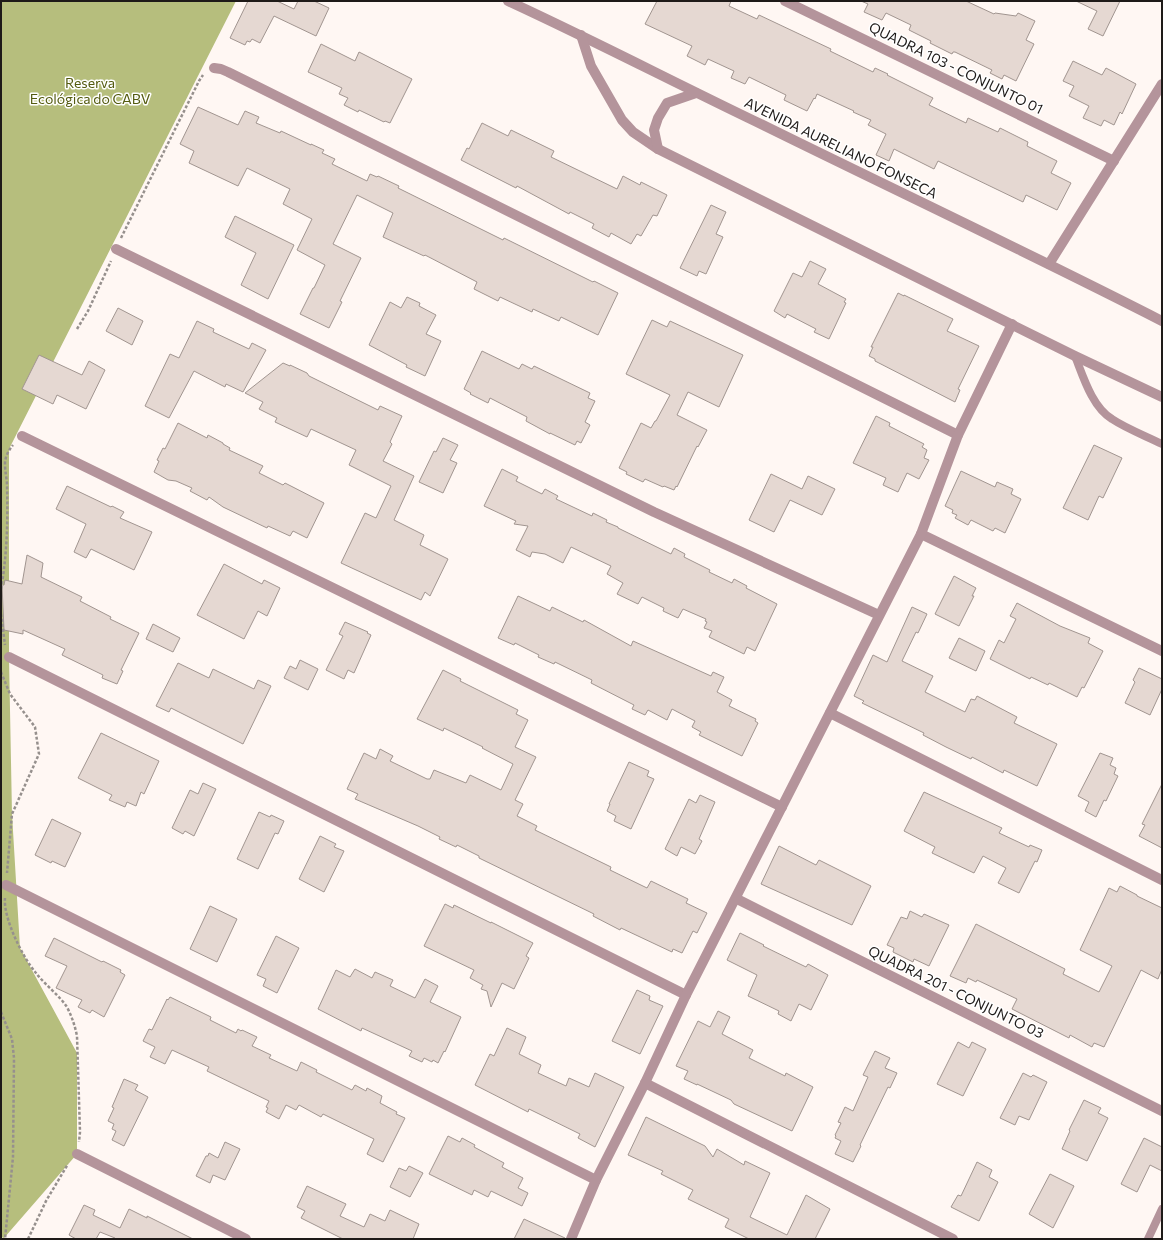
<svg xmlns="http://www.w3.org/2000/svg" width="1163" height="1240" font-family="Commissioner,sans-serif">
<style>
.forest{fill:#b6be7d}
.building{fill:#e5d8d2;stroke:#a19590}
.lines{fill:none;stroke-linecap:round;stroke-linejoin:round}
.path{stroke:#96908d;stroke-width:2.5;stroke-dasharray:3 2;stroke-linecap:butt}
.service{stroke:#b4949b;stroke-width:8}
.minor{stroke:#b4949b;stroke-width:10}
.labels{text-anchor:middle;stroke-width:3;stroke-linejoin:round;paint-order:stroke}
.street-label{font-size:14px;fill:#1e1a18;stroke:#fff}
.park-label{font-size:14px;fill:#545b10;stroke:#fff}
</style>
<rect width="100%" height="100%" fill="#fff7f3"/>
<!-- forest -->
<path class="forest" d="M1,1H236L9,449V657L12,814L20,948L77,1053V1154L4,1238L1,1237Z"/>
<!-- building -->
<g class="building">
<path d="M248,1H277L294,9L298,1H314L329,8L316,36L274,16L260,43L252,39L250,42L247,41L245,45L230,38Z"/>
<path d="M657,1H731L729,6L757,19L759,15L831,49L830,51L873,72L875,68L888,74L887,75L933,98L929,105L966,123L968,118L998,132L1000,128L1028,142L1027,146L1057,161L1051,173L1071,183L1057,210L1026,195L1023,202L938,161L934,169L894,149L889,161L876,155L886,134L868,125L871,120L853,112L854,111L817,94L815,99L814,98L807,111L784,100L786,95L749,77L745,84L731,78L734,71L708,59L705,65L687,56L692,46L645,24Z"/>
<path d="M861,1H966L994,14L995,13L1016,16L1018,13L1035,21L1026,40L1034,44L1016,81L1004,75L1002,79L990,73L992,70L955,52H953L952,54L930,43L931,41L909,30L911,25L886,13L882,20L864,12L868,4Z"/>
<path d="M1076,1H1120L1103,36L1088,29L1097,11Z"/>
<path d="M321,44L355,61L359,52L412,79L390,123L385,121L384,122L359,110L358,112L344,105L348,98L339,94L342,88L308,72Z"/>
<path d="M1073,61L1102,75L1106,68L1136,84L1122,114L1120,112L1114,125L1104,120L1101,126L1083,118L1089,106L1069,96L1074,86L1063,81Z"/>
<path d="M198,107L238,125L245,111L259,117L256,123L280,133L281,131L311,145V144L324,150L322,153L335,159L332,164L367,181L370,174L377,177L378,176L399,186L398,188L503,240L504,238L593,282L594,281L618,293L598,335L561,317L559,321L533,309L532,312L500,297L498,301L474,289L477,282L425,255L424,256L383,237L393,213L357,195L333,244L361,258L340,301L342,302L329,328L300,314L313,288H314L325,265L297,250L312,219L283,204L290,189L247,168L238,186L189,163L194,151L180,144Z"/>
<path d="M482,123L508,136L511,130L554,151L551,157L617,189L623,176L640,185L641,182L667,195L657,216L653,215L641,236L637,234L631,244L611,233L609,237L592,228L594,224L570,212L569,214L517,186L516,188L461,160L467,148L469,149Z"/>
<path d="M711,205L726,212L716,234L723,237L706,274L699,271L697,276L680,268Z"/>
<path d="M235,216L294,245L268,299L241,285L256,253L225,237Z"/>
<path d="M810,261L826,269L818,284L846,299L844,302L846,303L829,339L814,332L816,329L787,314L785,318L774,311L793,273L802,277Z"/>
<path d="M898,293L904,296V295L953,319L947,331L979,346L958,389L960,390L955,402L875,361V359L869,356L873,347H871Z"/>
<path d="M407,297L420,303L419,306L436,315L426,334L441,341L425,376L406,367L407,365L369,345L390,302L401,308Z"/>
<path d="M118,308L143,321L132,345L106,331Z"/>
<path d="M652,320L667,327L670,321L743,355L719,407L688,392L677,415L707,430L698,447L697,446L677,487L676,486L674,490L664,486L663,487L645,479L643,482L626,474L627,472L619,468L641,423L651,428L655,421H656L670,395L626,374Z"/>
<path d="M197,321L214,329L213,332L249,349L252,343L266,350L243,392L226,384L225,387L194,371L169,418L145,406L170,354L179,358Z"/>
<path d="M482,351L519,369L522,364L532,369L534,366L590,393L588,398L595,401L585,422L590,425L581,443L577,441L575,445L550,433V434L526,421L527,417L490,398L488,403L470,394L471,393L464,389Z"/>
<path d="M39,355L82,375L89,361L105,370L86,409L57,395L53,404L22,389Z"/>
<path d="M283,363L290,366V365L307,373L309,376L378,410L380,406L402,416L390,442L392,444L383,461L414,476L394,520L424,535L420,545L448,559L430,596L425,592L421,600L341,563L365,513L376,518L391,486L349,465L356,450L311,429L307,437L275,422L277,418L259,409L263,402L245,393Z"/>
<path d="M876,416L890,423L889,426L924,444L922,447L927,450L924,458L929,460L919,479L907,473L898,492L883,485L886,478L853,463Z"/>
<path d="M178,423L207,438L208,435L223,443V444L230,448L229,450L263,466L259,473L283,485L285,483L324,503L307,538L293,531L290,536L268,526L267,528L223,507L209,497L207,500L190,491L192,488L176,481L168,480L154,472L159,461L157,460L163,448L165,449Z"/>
<path d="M443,438L458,445L450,460L457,463L443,493L419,482L434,451L436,452Z"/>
<path d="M1094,445L1122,458L1103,498L1099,496L1088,520L1063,508Z"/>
<path d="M502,469L518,477L516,481L542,494L545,489L558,496L556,499L592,516L593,513L607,520L606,522L618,527V528L671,554L674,548L685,554L684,557L710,570L709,572L732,583L734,579L747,586L746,588L777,604L755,651L747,647L744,654L709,637L712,631L704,628L707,622L705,621L706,619L683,609L678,618L663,611L664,608L642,597L638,604L617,594L623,583L607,574L611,566L571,547L563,563L545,554L532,552L530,557L516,550L528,526L514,524L516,521L484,506Z"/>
<path d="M961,471L995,487L997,482L1013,489L1011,494L1021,499L1005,533L995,528L993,531L971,520L968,525L955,518L957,515L952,513L953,510L945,506Z"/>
<path d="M771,474L802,489L808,476L835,489L822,515L790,500L774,532L749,520Z"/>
<path d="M67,486L111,507L112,506L124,512L120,518L152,532L134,570L91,549L86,558L74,552L86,524L56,509Z"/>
<path d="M27,555L43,563L41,577L82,597L80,601L111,617L110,619L139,633L121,670L123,671L117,684L102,678L103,675L62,655L65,649L23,630V634L4,630L2,585H4L5,580L22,584Z"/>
<path d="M224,564L262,584L264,580L280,588L267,616L258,611L244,639L197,615Z"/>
<path d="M954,576L976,588L972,596H974L959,626L935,614Z"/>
<path d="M518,596L550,611L552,607L583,622L584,620L631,646L633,641L711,676L713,672L724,677L717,692L732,700L729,706L756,719L755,721L758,723L742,756L699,735L701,732L692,727L695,721L672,709L667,720L648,710L645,715L632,709L634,705L591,683L592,680L555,662L554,664L538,657L539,655L515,643L514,645L498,638Z"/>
<path d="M1017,603L1060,626L1090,638L1088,643L1103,651L1084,688L1082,687L1077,697L1049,683L1048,685L1031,677L1030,679L990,659L999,640L1004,643L1016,619L1010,616Z"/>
<path d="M912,607L927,614L918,633L916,632L902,661L933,676L925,692L965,712L971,699L975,700L977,696L1017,717L1014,723L1057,744L1037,786L1004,770L1003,773L972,757L971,759L946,747L923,735L924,733L862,703L864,701L854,696L873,655L887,662Z"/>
<path d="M345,622L368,632L367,633L371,635L354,673L348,670L344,679L326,670L343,636L339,634Z"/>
<path d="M153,624L180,638L173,652L146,639Z"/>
<path d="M959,638L985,651L976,671L949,658Z"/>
<path d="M300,660L318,669L308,690L284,678L290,666L296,669Z"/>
<path d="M178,663L209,678L213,669L254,689L258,680L271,686L243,744L171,708L169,712L156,706Z"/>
<path d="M1139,668L1162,679V689L1150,715L1125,703L1135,682L1133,680Z"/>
<path d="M443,670L461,679L460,681L518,710L516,714L528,720L515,747L536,757L515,800L523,804L517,816L537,826L535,830L611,867L610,870L647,888L651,881L688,899L686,903L707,913L697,933L693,931L682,953L673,949L672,952L621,928L620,930L593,916L594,914L479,858V856L457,845L456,847L439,839L440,837L418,826L355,799L358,794L347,789L364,753L376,759L380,749L393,756L390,761L427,779H430L434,770L466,783L470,775L501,790L513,764L482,748L483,747L444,728L443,731L417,719Z"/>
<path d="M101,733L159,761L144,794L141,792L136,806L127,802L125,807L109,800L112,795L78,778Z"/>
<path d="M1100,753L1113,758L1110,765L1116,768L1114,774L1118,776L1106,801L1104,800L1096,817L1085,811L1089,802L1078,796Z"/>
<path d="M629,762L649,771L647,776L654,779L631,829L614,821L616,816L607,811L610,804H609Z"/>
<path d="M203,783L216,789L194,836L185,831L183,834L172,828L190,790L198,794Z"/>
<path d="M1162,784V848L1139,836L1145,825L1142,824Z"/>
<path d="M924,792L1002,828L999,833L1029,847L1030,845L1042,850L1037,862L1035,861L1019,893L998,883L1006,868L983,856L974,873L932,853L935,847L904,831Z"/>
<path d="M700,795L715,802L699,839L702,841L695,854L681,847L677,856L665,849L689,799L696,803Z"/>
<path d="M259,812L270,817L271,815L284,821L278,834L275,833L258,869L237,859Z"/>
<path d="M52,819L81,833L65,867L52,861L51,863L35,855Z"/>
<path d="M320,836L336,844L334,847L344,851L324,892L299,879Z"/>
<path d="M779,846L816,865L819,860L871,886L852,925L761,884Z"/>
<path d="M1120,886L1137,895V896L1162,908V969L1158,979L1141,970L1104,1047L1094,1043L1092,1047L1070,1035L1069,1038L1012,1009L1017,999L977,980L976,982L968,978L966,983L950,976L976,924L1065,969L1063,974L1099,992L1112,966L1080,950L1109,888L1117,892Z"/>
<path d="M445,904L453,908L454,905L491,923V922L533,943L526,956L529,958L514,989L502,983L491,1007L487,991L481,989L483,985L470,978L474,970L424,946Z"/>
<path d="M210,906L237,919L217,962L190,949Z"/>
<path d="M910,911L922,917L924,914L949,925L929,966L914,959L913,962L893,952L894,948L887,945L901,917L907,919Z"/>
<path d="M740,933L764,945L763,946L806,967L808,964L828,975L811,1010L799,1004L791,1021L778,1014L779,1011L748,996L757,975L727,960Z"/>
<path d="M276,936L299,948L277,993L263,986L266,979L257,975Z"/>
<path d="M54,938L102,962L103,961L121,970L120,972L125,975L104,1017L92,1010L90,1013L78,1007L82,1000L56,988L67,966L45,956Z"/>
<path d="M355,969L372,978L375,972L393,980L390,986L415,998L425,979L438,986L430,1002L461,1017L445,1052L444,1051L438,1063L433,1060L432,1062L424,1058L422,1062L409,1056L412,1051L362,1028L361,1031L318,1009L336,970L350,977Z"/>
<path d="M637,990L650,996L649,1000L663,1006L640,1054L612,1041Z"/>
<path d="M170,997L211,1017L210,1020L236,1033L238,1029L241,1031L242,1030L257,1037L252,1046L271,1055L269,1058L297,1071L301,1062L317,1070L316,1072L352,1090L355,1085L366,1091L367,1088L382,1096L380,1103L397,1112L396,1114L405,1118L383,1162L367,1154L374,1139L323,1114L321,1117L299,1105L296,1110L286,1105L279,1119L266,1112L268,1108L266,1107L269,1101L207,1071L209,1067L172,1050L165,1064L150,1057L155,1047L143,1041L149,1029L152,1030L167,999L168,1000Z"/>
<path d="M718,1011L730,1017L722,1034L753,1050L749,1058L785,1076L786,1073L813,1087L792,1131L734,1104L731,1100L697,1084V1085L684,1079L688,1071L676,1066L698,1021L710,1027Z"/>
<path d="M507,1028L526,1037L519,1054L541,1065L538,1073L566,1086L569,1078L589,1087L595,1073L624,1087L595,1147L578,1138L580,1134L529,1109L528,1112L475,1085L490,1054L494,1056Z"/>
<path d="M958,1042L969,1048L972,1042L986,1049L963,1096L937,1084Z"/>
<path d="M875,1051L890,1058L885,1068L897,1073L890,1088L888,1087L860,1145L861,1146L853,1162L835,1154L841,1141L835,1138L836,1136L835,1135L841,1123L838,1122L845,1107L853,1111L868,1077L863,1075Z"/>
<path d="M1023,1073L1031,1077L1033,1075L1047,1082L1029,1120L1019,1116L1015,1125L1000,1118Z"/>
<path d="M124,1079L138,1085L135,1090L148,1097L124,1146L112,1140L116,1131L112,1129L114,1124L108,1121L114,1108L112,1107Z"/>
<path d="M1084,1100L1101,1108L1098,1113L1108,1118L1087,1161L1062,1149L1070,1131L1069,1130Z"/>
<path d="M646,1117L705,1146L713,1157L717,1149L744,1165L745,1161L770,1173L750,1217L787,1235L806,1195L830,1209L815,1239H749L725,1227L729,1219L688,1199L693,1190L661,1174L663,1171L628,1155Z"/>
<path d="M448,1136L460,1142L462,1138L475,1145L474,1147L504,1163L502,1167L523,1178L518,1188L528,1193L522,1206L491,1191L488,1197L474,1190L472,1195L429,1174Z"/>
<path d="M1144,1138L1162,1147V1171L1150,1165L1137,1192L1121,1184Z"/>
<path d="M225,1142L240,1149L225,1180L213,1175L210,1183L196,1176L206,1156H208L209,1153L218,1158Z"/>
<path d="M977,1162L992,1170L989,1177L998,1182L979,1221L951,1207L958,1195L961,1196Z"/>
<path d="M409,1166L423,1173L410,1197L390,1187L399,1168L406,1171Z"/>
<path d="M1050,1174L1074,1186L1053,1228L1029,1214Z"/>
<path d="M307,1186L346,1204L340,1216L364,1227L370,1214L385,1221L390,1210L419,1224L413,1239H343L301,1218L305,1211L297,1207Z"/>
<path d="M84,1205L95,1210L93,1215L120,1228L129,1209L147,1218V1216L193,1239H114L115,1238L100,1232L96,1239H76L69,1235Z"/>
<path d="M524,1219L565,1238V1239H514Z"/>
</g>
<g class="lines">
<!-- path -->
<g class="path">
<path d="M121,238L199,81L203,75"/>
<path d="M77,329L88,311L111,261"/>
<path d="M1,589C7,555 8,521 7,486C7,479 5,472 5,464C5,457 8,451 13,445"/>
<path d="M1,614L5,645"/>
<path d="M1,672L10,694L35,727L39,754L12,814L7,873"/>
<path d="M5,898C3,918 23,958 36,973C45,985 59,995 67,1007C72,1017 75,1026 77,1036L80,1132L79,1142"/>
<path d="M1,1012L12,1039L14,1058L13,1157L5,1239"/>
<path d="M28,1239L46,1201L68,1164"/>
</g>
<!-- service -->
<g class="service">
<path d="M1075,356C1083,376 1092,407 1112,419C1127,429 1146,436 1162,444"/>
<path d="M1148,1239L1162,1209"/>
</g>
<!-- minor -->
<g class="minor">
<path d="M508,1C595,41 679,85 765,126C897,191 1031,254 1162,321"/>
<path d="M785,1L1114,161"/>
<path d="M581,35L591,66L622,120L633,132L658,149L1075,356L1162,397"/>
<path d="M214,68L221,69L228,72L958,435"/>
<path d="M658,149L654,130L658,118L667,103L696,93"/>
<path d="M116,249L654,512L879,615"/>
<path d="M1049,264L1162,84"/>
<path d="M22,436L782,807"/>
<path d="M921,534L1162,651"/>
<path d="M9,657L686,995"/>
<path d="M830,713L1162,880"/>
<path d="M6,885L596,1180"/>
<path d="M737,899L1162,1111"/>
<path d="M645,1083L953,1239"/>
<path d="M77,1154L246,1239"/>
<path d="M571,1239L596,1180L645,1083L686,995L921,534L958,435L1012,324"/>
</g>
</g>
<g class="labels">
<!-- street labels -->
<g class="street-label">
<text transform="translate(956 68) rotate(26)" y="5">QUADRA 103 - CONJUNTO 01</text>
<text transform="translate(841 148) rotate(26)" y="5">AVENIDA AURELIANO FONSECA</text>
<text transform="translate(956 992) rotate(26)" y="5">QUADRA 201 - CONJUNTO 03</text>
</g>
<!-- park labels -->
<g class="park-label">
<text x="90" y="88">Reserva<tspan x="90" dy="16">Ecológica do CABV</tspan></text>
</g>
</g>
<!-- border -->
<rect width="1163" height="1240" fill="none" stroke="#1e1a18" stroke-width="4"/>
</svg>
